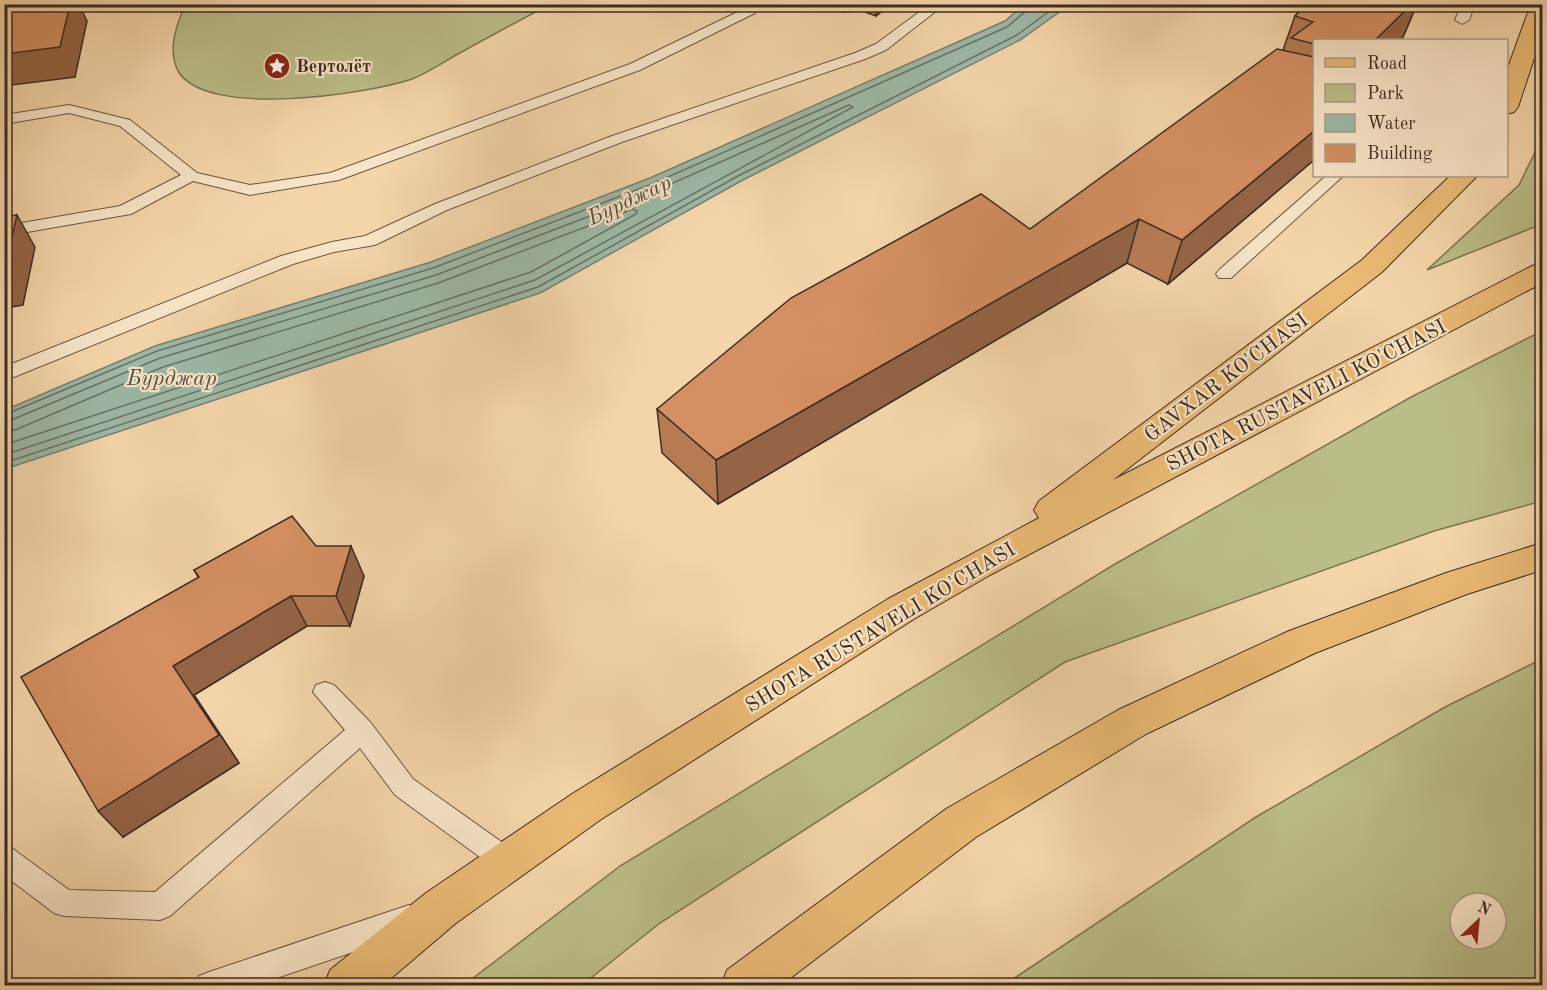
<svg xmlns="http://www.w3.org/2000/svg" width="1547" height="990" font-family="'Old Standard TT',serif">
<style>
.green{fill:#bbbd88;stroke:#7c7456;stroke-width:1.5;fill-rule:evenodd}
.water{fill:#9cb9a7;stroke:#768172;stroke-width:1.5}
.lines{fill:none;stroke-linecap:round;stroke-linejoin:round}
.shore{stroke:#6c7265;stroke-width:1.5}
.service-casing{stroke:#6a5644;stroke-width:2}
.primary-casing{stroke:#3c2c23;stroke-width:2}
.service{fill:#f8e4c7;fill-rule:evenodd}
.primary{fill:#eaba74;fill-rule:evenodd}
.wall{fill:#b67b54;stroke:#3c2c23;stroke-width:1.5}
.shaded-wall{fill:#946445;stroke:#3c2c23;stroke-width:1.5}
.building{fill:#d48f62;stroke:#3c2c23;stroke-width:1.5}
.labels{text-anchor:middle;stroke-width:4.5;stroke-linejoin:round;paint-order:stroke}
.far-poi-label{font-size:18px;font-weight:bold;fill:#3c2c23;stroke:#f8e4c7;text-anchor:start}
.street-label{font-size:21px;fill:#3c2c23;stroke:#f8e4c7}
.water-label{font-size:22px;font-style:italic;fill:#544f44;stroke:#f8e4c7}
</style>
<rect width="100%" height="100%" fill="#f4d5a9"/>
<filter id="stains"><feTurbulence type="fractalNoise" baseFrequency=".00333" numOctaves="4"/><feColorMatrix values="0 0 0 0 .2 0 0 0 0 .09 0 0 0 0 .02 0 0 0 .5 -.17"/></filter>
<radialGradient id="worn" r=".72"><stop offset=".6" stop-color="#630" stop-opacity="0"/><stop offset="1" stop-color="#630" stop-opacity=".3"/></radialGradient>
<!-- green -->
<g class="green">
<path d="M185,5V4L549,5C518,21 487,38 456,55C442,63 427,73 412,79C368,94 206,119 178,71C167,50 177,24 185,5Z"/>
<path d="M1542,138V224L1427,270L1519,185Z"/>
<path d="M1542,331V501L1434,531L1065,662L660,923L582,985H464L620,866L1115,564L1413,396Z"/>
<path d="M1542,659V985H1004L1256,817L1445,707ZM1460,903H1496V939H1460Z"/>
</g>
<!-- water -->
<path class="water" d="M1024,5H1069L1020,40L741,181L540,293L5,469V410L155,346L431,262L650,178L1005,21Z"/>
<g class="lines">
<!-- shore -->
<g class="shore">
<path d="M4,415L157,351L433,268L652,184L1007,27L1026,11L1027,4"/>
<path d="M4,423L160,358L436,275L655,191L849,105L853,107L535,280L4,455"/>
<path d="M4,432L15,430L163,367L438,283L633,209L637,211L636,214L531,272L4,445"/>
<path d="M4,463L538,287L738,176L1017,35L1059,4"/>
</g>
<defs>
<g id="service">
<path d="M930,4H945L886,50L865,59L622,142L447,210L375,245L334,252L293,264L4,381V367L281,256L332,242L365,236L435,204L612,136L855,53L876,44Z"/>
<path d="M1462,4H1475L1469,20L1462,24L1455,20Z"/>
<path d="M750,6L755,7V13L640,70L339,180L250,195L193,181L131,214L4,236V226L120,206L181,175L120,126L69,113L4,124V115L69,105L130,120L197,173L250,185L330,173L630,64Z"/>
<path d="M1326,176H1343L1231,278H1219L1216,274L1219,270Z"/>
<path d="M325,682L334,685L371,723L413,779L517,853L521,862L517,871L508,875L499,871L395,795L360,748L170,916L160,920L64,916L54,913L4,875V845L13,849L69,890L155,892L345,730L313,692L316,685Z"/>
<path d="M409,905L419,909L423,919L419,929L409,933L253,986H195L199,976L209,972Z"/>
</g>
<g id="primary">
<path d="M1531,4H1542V34L1518,107L1514,112L1506,114V73Z"/>
<path d="M1450,176H1477L1382,272L1113,480L1532,266L1542,263V283L990,575L914,619L600,820L456,923L382,986H324L330,970L426,893L572,794L888,599L1039,518L1034,510L1039,501L1362,260Z"/>
<path d="M1542,543V570L1467,594L1315,653L1146,734L976,837L780,986H721L727,970L946,809L1118,710L1289,631L1446,573Z"/>
</g>
</defs>
<!-- service casing -->
<use href="#service" class="service-casing"/>
<!-- primary casing -->
<use href="#primary" class="primary-casing"/>
<!-- service -->
<use href="#service" class="service"/>
<!-- primary -->
<use href="#primary" class="primary"/>
</g>
<!-- wall -->
<g class="wall">
<path d="M797,4H891L876,16L862,11L843,12Z"/>
<path d="M1307,4H1417L1403,37L1400,40H1314V160L1168,284L1127,263L718,504L662,453L657,409L1030,229L1283,50L1295,16Z"/>
<path d="M316,546L364,576L350,626H307L194,695L239,763L123,837L198,577L194,570Z"/>
</g>
<!-- shaded-wall -->
<g class="shaded-wall">
<path d="M70,4H79L87,21L75,77L4,86V54Z"/>
<path d="M876,4H891L876,16Z"/>
<path d="M1412,4H1417L1403,37L1400,40H1375Z"/>
<path d="M1314,131V160L1168,284L1182,240Z"/>
<path d="M17,215L35,247L23,305L11,307L4,337V270Z"/>
<path d="M1139,219L1127,263L718,504L716,460Z"/>
<path d="M351,546L364,576L350,626L336,596Z"/>
<path d="M291,596L307,626L194,695L239,763L123,837L98,811L173,666Z"/>
</g>
<!-- building -->
<g class="building">
<path d="M4,4H70L60,47L4,54Z"/>
<path d="M1307,4H1412L1375,40H1314V44L1291,38L1313,22L1295,16Z"/>
<path d="M1277,49L1314,57V131L1182,240L1139,219L716,460L657,409L791,298L981,194L1030,229Z"/>
<path d="M17,215L4,270V217Z"/>
<path d="M292,516L316,546H351L336,596H291L173,666L219,735L98,811L21,677L199,577L194,570Z"/>
</g>
<!-- icons -->
<defs>
<symbol id="sight-disc" viewBox="-11 -11 22 22"><circle r="9.5" fill="#8f2418" stroke="#f8e4c7"/><path d="M0-6L1.8-2.2L6-1.7L2.9 1.2L3.7 5.4L0 3.3L-3.7 5.4L-2.9 1.2L-6-1.7L-1.8-2.2Z" fill="#fff"/></symbol>
</defs>
<g fill-rule="evenodd">
<use href="#sight-disc" x="262" y="51" width="30" height="30"/>
</g>
<g class="labels">
<!-- far-poi labels -->
<g class="far-poi-label">
<text x="296" y="72">Вертолёт</text>
</g>
<!-- street labels -->
<g class="street-label">
<text transform="translate(1226 377) rotate(-37)" y="7">GAVXAR KO'CHASI</text>
<text transform="translate(1306 395) rotate(-27)" y="7">SHOTA RUSTAVELI KO'CHASI</text>
<text transform="translate(880 627) rotate(-31)" y="7">SHOTA RUSTAVELI KO'CHASI</text>
</g>
<!-- water labels -->
<g class="water-label">
<text transform="translate(629 199) rotate(-25)" y="8">Бурджар</text>
<text x="172" y="385">Бурджар</text>
</g>
</g>
<!-- margin -->
<rect width="1547" height="990" fill="none" stroke="#f4d5a9" stroke-width="24"/>
<rect x="6" y="6" width="1535" height="978" fill="none" stroke="#3c2c23" stroke-width="3"/>
<rect x="12" y="12" width="1523" height="966" fill="none" stroke="#3c2c23" stroke-width="1.5"/>
<!-- legend -->
<rect x="1313" y="39" width="195" height="138" fill="#f8e4c7" stroke="#ad9a85" stroke-width="1.5"/>
<rect x="1325" y="58" width="30" height="9" fill="#eaba74" stroke="#ad9a85" stroke-width="1.5"/>
<text x="1367" y="69" font-size="18" fill="#3c2c23">Road</text>
<rect x="1325" y="84" width="30" height="18" fill="#bbbd88" stroke="#ad9a85" stroke-width="1.5"/>
<text x="1367" y="99" font-size="18" fill="#3c2c23">Park</text>
<rect x="1325" y="114" width="30" height="18" fill="#9cb9a7" stroke="#ad9a85" stroke-width="1.5"/>
<text x="1367" y="129" font-size="18" fill="#3c2c23">Water</text>
<rect x="1325" y="144" width="30" height="18" fill="#d48f62" stroke="#ad9a85" stroke-width="1.5"/>
<text x="1367" y="159" font-size="18" fill="#3c2c23">Building</text>
<!-- north arrow -->
<g transform="translate(1478 921) rotate(26)"><circle r="28" fill="#f8e4c7" stroke="#ad9a85" stroke-width="1.5"/>
<path d="M0-4.5L10 22L0 15L-10 22Z" fill="#8f2418"/>
<text y="-9" font-size="16" font-weight="bold" text-anchor="middle" fill="#3c2c23">N</text>
</g>
<rect width="100%" height="100%" filter="url(#stains)"/>
<rect width="100%" height="100%" fill="url(#worn)"/>
</svg>
